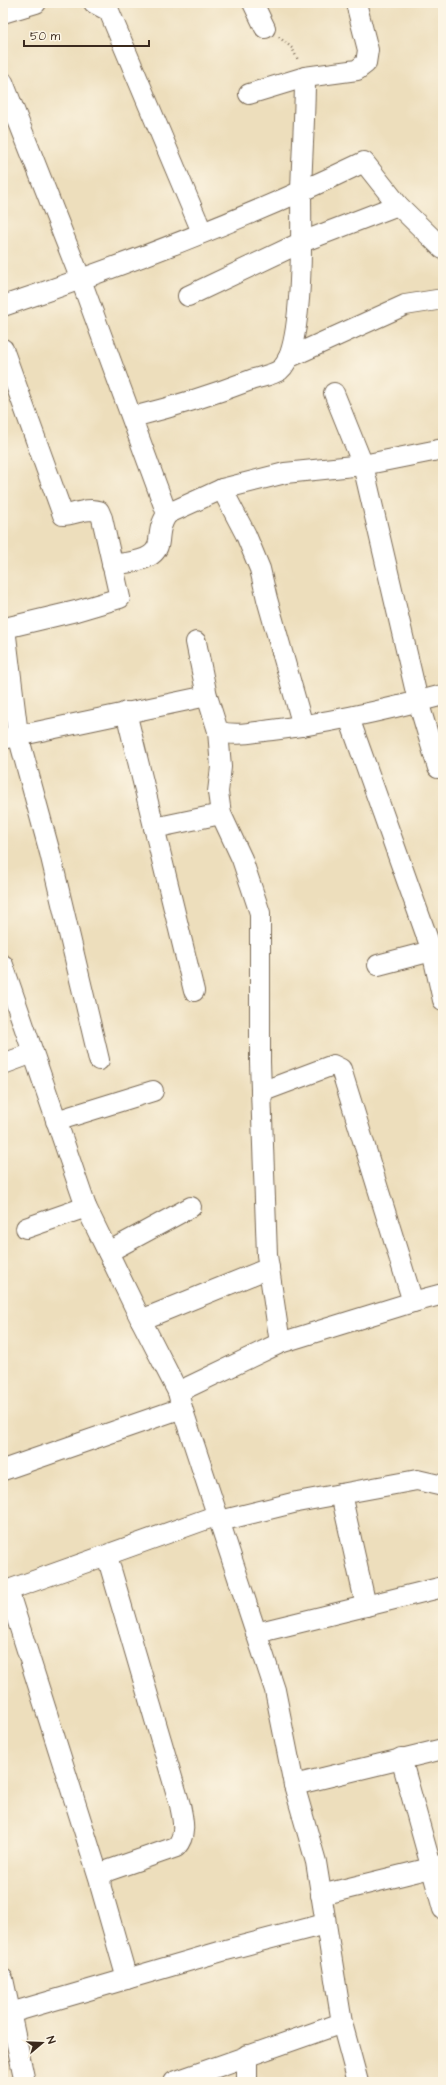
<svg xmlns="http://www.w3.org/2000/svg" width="446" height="2085" font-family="'Architects Daughter',sans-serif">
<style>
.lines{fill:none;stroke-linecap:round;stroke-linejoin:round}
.minor-casing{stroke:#796955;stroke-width:22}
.path{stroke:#796955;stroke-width:2.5;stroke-dasharray:1 3;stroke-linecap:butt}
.minor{stroke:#fff;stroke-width:20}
</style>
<rect width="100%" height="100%" fill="#fcf5e5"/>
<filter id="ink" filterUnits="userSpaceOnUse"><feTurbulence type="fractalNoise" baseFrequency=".025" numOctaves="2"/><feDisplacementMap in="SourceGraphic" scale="8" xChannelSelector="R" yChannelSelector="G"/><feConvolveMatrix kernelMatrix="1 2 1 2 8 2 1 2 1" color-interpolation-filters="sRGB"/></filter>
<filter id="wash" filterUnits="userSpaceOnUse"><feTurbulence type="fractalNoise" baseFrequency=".012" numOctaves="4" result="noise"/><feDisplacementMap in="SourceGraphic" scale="16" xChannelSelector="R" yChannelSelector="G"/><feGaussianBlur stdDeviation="0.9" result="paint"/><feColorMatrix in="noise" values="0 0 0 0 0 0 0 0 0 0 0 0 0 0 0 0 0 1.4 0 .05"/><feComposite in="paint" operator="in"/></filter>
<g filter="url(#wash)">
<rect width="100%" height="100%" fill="#eddebc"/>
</g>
<g filter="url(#ink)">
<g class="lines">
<defs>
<g id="minor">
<path d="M94,3L109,11L202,232"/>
<path d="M253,3L265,28"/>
<path d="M3,13L36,3"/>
<path d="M3,82L81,280L167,514C161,524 160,529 159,541C157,562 129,562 112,565"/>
<path d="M249,94L305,77L357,70L366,63L368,50L356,3"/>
<path d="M188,296L302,242L398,205"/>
<path d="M3,306C126,265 248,218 364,162L398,205L443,249"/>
<path d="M3,349L63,515C75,515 86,507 99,511L102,518L120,598L76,611L5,628L18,735L50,853L99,1060"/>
<path d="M288,358L405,305L443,299"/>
<path d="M334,393L363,465L418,701L438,768"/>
<path d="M133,417C173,407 212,395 251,380C259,377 273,375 280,370C305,350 301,225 301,192C302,154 305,116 305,77"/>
<path d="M222,489L285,473L363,465L443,449"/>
<path d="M167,514L222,489L246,535L260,569L267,599L303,726"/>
<path d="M196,642L207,696L218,731C235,737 253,732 272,730C330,723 386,710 443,695"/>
<path d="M126,712L194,991"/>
<path d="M349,718L432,951L443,1000"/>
<path d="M218,731L221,767L218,792L221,814L242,859L260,913V1062L267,1255L280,1343"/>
<path d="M3,739L207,696"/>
<path d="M154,828L221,814"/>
<path d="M3,965L86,1207L141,1320L178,1392L182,1408L275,1690L294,1785L316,1862L342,2023L358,2082"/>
<path d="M378,965L443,948"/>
<path d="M3,1064L33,1053"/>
<path d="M261,1092L333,1065L341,1069L413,1302"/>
<path d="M56,1121L153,1091"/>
<path d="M26,1228L86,1207"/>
<path d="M108,1252L191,1207"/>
<path d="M141,1320L269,1268"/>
<path d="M178,1392L280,1343L413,1302L443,1294"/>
<path d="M3,1470L182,1408"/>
<path d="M341,1494L366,1606"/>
<path d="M220,1521L297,1502L417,1480L443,1486"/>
<path d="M107,1556L180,1805C183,1820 187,1835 176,1847L107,1871C100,1876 100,1880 101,1888L127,1979"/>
<path d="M8,1590L100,1881"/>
<path d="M3,1592L218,1515"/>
<path d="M256,1633L443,1587"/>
<path d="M401,1758L443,1909"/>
<path d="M294,1785L443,1749"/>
<path d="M321,1895L443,1865"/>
<path d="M3,1979L25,2082"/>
<path d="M10,2013L226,1950L325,1924"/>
<path d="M174,2082L342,2023"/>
<path d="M247,2082V2055"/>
</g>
</defs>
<!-- minor casing -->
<use href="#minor" class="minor-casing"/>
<!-- path -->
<path class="path" d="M279,37L292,48L298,60"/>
<!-- minor -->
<use href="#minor" class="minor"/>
</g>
</g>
<!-- margin -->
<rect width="446" height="2085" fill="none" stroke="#fcf5e5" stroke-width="16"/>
<!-- north arrow -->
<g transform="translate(42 2043) rotate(71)" stroke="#fcf5e5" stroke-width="3" paint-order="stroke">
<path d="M0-3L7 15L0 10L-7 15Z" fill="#3b2a1e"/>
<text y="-6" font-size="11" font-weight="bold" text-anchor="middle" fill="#3b2a1e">N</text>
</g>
<!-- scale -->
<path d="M24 40v6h125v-6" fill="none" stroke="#3b2a1e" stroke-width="2"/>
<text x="30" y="40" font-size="12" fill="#3b2a1e" stroke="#fcf5e5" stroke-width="3" paint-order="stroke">50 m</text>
</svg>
